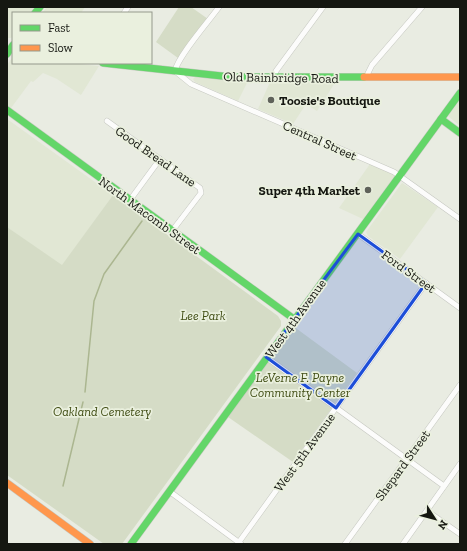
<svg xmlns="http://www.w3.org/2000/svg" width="467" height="551" font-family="'Zilla Slab',serif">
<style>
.built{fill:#e1e7d4}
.green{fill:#d5dcc6}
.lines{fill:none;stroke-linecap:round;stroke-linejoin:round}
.stream{stroke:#abb690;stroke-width:1.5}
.street-casing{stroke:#c6c8c1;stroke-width:6}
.fast-casing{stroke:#c6c8c1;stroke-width:8}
.slow-casing{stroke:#c6c8c1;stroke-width:8}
.street{stroke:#fcfcfb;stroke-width:5}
.fast{stroke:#63d668;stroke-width:7}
.slow{stroke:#ff974d;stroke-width:7}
.marked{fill:#1d4ed8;fill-opacity:0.2;stroke:#1d4ed8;stroke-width:3;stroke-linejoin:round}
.poi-dot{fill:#5f625a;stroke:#eaf0de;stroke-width:1.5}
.labels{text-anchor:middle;stroke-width:3.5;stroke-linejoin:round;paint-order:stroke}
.street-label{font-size:13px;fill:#151711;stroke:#eaf0de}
.poi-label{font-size:13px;font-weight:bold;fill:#151711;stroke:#eaf0de;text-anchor:start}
.park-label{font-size:13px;font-style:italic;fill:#404d14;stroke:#eaf0de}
</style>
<rect width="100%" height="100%" fill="#e9ece2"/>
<!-- built -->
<g class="built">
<path d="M7,7H36L32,13H13V36L11,38H7Z"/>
<path d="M47,7H85L81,13H42Z"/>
<path d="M12,58H13V63H69L99,66L81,95L57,79L43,73L33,82L31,81L11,108L7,105V65Z"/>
<path d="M195,77L248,81L238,101L195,82L193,79Z"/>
<path d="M336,81L317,111L306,104L293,124L258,109L270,82Z"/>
<path d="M460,100V126L448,116Z"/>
<path d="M7,119L113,195L62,266L7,227Z"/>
<path d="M370,164L393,174L394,177L363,219L339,208Z"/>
<path d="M402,183L438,207L400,259L368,236L366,232Z"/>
</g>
<!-- green -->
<g class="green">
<path d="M179,7H191L208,19L178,58L156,42Z"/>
<path d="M113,195L278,316L281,321V326L122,544H104L7,475V227L62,265Z"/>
<path d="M293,326L357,373L293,462L228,417Z"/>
</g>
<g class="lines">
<!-- stream -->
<g class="stream">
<path d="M85,392L94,301L104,274L142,221"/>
<path d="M63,486L83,402"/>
</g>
<defs>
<g id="street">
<path d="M219,7C209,21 178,56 175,71L191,84L394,172L460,219"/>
<path d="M124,13L128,7"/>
<path d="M366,77L372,65L422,7"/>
<path d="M273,78L276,71L323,7"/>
<path d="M107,121L200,188L201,193L172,231"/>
<path d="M130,200L160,159"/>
<path d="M358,234L460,308"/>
<path d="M266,357L444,486"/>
<path d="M169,491L241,544"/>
<path d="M427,511L460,534"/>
<path d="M239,542L426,283"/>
<path d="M345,544L460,385"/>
<path d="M403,544L460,464"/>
</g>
<g id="fast">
<path d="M35,13L40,7"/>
<path d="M7,54L13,45"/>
<path d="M103,63L231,77H364"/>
<path d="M7,110L294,319"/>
<path d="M441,119L460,133"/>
<path d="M131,544L460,93"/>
</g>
<g id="slow">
<path d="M364,77H460"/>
<path d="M7,483L90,544"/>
</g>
</defs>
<!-- street casing -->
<use href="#street" class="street-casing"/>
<!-- fast casing -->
<use href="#fast" class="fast-casing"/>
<!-- slow casing -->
<use href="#slow" class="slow-casing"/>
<!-- street -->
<use href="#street" class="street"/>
<!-- fast -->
<use href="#fast" class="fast"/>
<!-- slow -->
<use href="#slow" class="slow"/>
</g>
<!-- marked area -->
<path class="marked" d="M358,234L426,283L336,408L266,357Z"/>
<!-- markers -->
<g class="poi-dot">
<circle cx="271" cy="100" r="4"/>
<circle cx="368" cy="190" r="4"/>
</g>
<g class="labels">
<!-- street labels -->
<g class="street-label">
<text transform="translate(281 77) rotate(1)" y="5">Old Bainbridge Road</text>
<text transform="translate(320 140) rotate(24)" y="5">Central Street</text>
<text transform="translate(156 156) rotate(35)" y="5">Good Bread Lane</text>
<text transform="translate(150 215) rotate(36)" y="5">North Macomb Street</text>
<text transform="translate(409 271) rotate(36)" y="5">Ford Street</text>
<text transform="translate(295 318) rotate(-54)" y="5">West 4th Avenue</text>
<text transform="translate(304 452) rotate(-54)" y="5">West 5th Avenue</text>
<text transform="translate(402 465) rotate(-54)" y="5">Shepard Street</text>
</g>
<!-- poi labels -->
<g class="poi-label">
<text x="279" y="105">Toosie's Boutique</text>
<text x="360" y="195" text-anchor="end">Super 4th Market</text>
</g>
<!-- park labels -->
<g class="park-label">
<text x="203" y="320">Lee Park</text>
<text x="300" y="382">LeVerne F. Payne<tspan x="300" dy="15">Community Center</tspan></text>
<text x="102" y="416">Oakland Cemetery</text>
</g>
</g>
<!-- border -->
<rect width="467" height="551" fill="none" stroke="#151711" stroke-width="16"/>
<!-- legend -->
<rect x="12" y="12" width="140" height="52" fill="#eaf0de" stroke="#95998c"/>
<rect x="20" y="25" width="20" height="6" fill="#63d668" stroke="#95998c"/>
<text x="48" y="32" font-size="12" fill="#151711">Fast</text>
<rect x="20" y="45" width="20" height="6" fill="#ff974d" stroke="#95998c"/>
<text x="48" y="52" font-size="12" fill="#151711">Slow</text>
<!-- north arrow -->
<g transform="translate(435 519) rotate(126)" stroke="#eaf0de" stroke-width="3" paint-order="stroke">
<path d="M0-3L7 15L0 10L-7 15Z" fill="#151711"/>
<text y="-6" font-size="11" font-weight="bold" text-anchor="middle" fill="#151711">N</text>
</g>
</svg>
